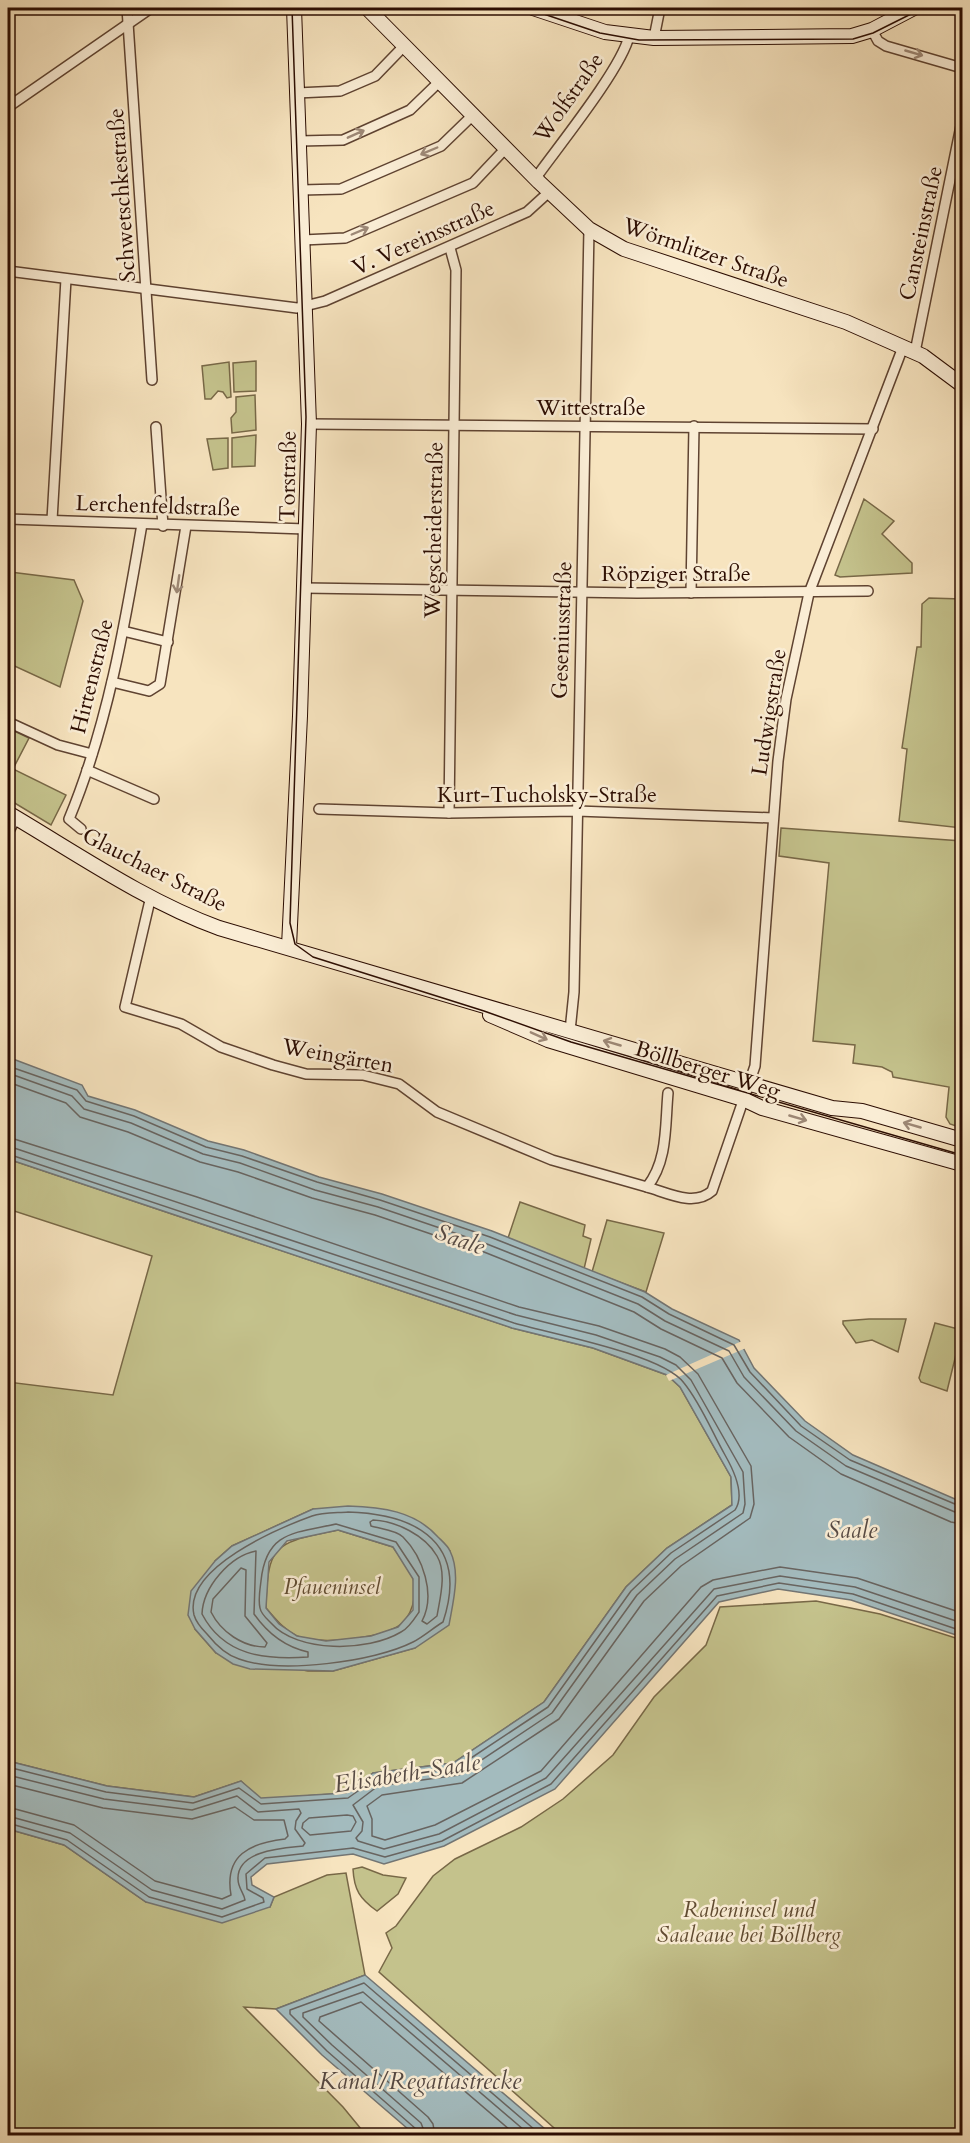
<svg xmlns="http://www.w3.org/2000/svg" width="970" height="2143" font-family="Cardo,serif">
<style>
.green{fill:#c4c28c;stroke:#786847;stroke-width:1.5;fill-rule:evenodd}
.water{fill:#a3bbbe;stroke:#737573;stroke-width:1.5;fill-rule:evenodd}
.pier{fill:#f7e4bf}
.lines{fill:none;stroke-linecap:round;stroke-linejoin:round}
.shore{stroke:#686460;stroke-width:1.5}
.street-casing{stroke:#5f4331;stroke-width:12}
.secondary-casing{stroke:#2c0d02;stroke-width:16}
.street{stroke:#faedd5;stroke-width:9}
.secondary{stroke:#faedd5;stroke-width:14}
.tram{stroke:#2c0d02;stroke-width:1.5}
.oneway{stroke:#9d8876}
.labels{text-anchor:middle;stroke-width:5;stroke-linejoin:round;paint-order:stroke}
.street-label{font-size:22px;fill:#2c0d02;stroke:#faedd5}
.park-label{font-size:22px;font-style:italic;fill:#614c32;stroke:#faedd5}
.water-label{font-size:24px;font-style:italic;fill:#564a44;stroke:#faedd5}
</style>
<rect width="100%" height="100%" fill="#f7e4bf"/>
<filter id="stains"><feTurbulence type="fractalNoise" baseFrequency=".00333" numOctaves="4"/><feColorMatrix values="0 0 0 0 .2 0 0 0 0 .09 0 0 0 0 .02 0 0 0 .5 -.17"/></filter>
<radialGradient id="worn" r=".72"><stop offset=".6" stop-color="#630" stop-opacity="0"/><stop offset="1" stop-color="#630" stop-opacity=".3"/></radialGradient>
<!-- green -->
<g class="green">
<path d="M256,361V391L234,392L233,363Z"/>
<path d="M229,362L231,397L227,398L223,392L218,391L211,399H205L202,366Z"/>
<path d="M255,395L256,430L232,433L231,418L236,412V397Z"/>
<path d="M256,435L255,466L232,467V438Z"/>
<path d="M228,438V468L213,470L207,439Z"/>
<path d="M864,499L894,521L882,534L912,563V573L840,577L835,575Z"/>
<path d="M10,572L74,580L83,601L60,687L8,663Z"/>
<path d="M929,598L962,599V828L899,821L907,749L902,748L917,647H921L922,604Z"/>
<path d="M8,728L29,738L13,769L66,795L51,825L8,799Z"/>
<path d="M781,828L962,841V1128L950,1124L946,1117L949,1087L893,1077L892,1072L882,1067L853,1063L855,1045L813,1041L829,863L779,856Z"/>
<path d="M8,1159L512,1328L593,1348L667,1375L680,1387L731,1477L732,1505L667,1548L626,1587L544,1702L453,1763L373,1773L347,1793L260,1799L241,1781L194,1797L107,1786L8,1761V1382L113,1395L152,1256L8,1209ZM313,1509L450,1551L415,1648L333,1671H308L216,1653L195,1629L215,1561L232,1546Z"/>
<path d="M520,1202L585,1225L583,1236L591,1239L584,1269L508,1238Z"/>
<path d="M607,1220L664,1233L646,1292L592,1272Z"/>
<path d="M869,1319H906L898,1352L872,1340L856,1343L843,1324V1321Z"/>
<path d="M935,1323L962,1330L947,1391L921,1382L919,1378Z"/>
<path d="M338,1530L393,1547C399,1556 410,1568 413,1578C418,1594 412,1619 397,1627C375,1639 320,1645 297,1636C284,1630 275,1618 266,1608C267,1541 277,1543 338,1530Z"/>
<path d="M816,1601L880,1614L962,1640V2135H562L379,1972L392,1948L386,1933L396,1926L433,1876L455,1859L521,1827L563,1799L613,1755L654,1697L706,1645L720,1607Z"/>
<path d="M8,1829L64,1845L146,1902L270,1907L274,1897L327,1875L346,1873L365,1975L276,2009L244,2007L343,2107L366,2135H8Z"/>
<path d="M362,1867L383,1875L406,1878L398,1894L377,1911C360,1899 354,1890 353,1869Z"/>
</g>
<!-- water -->
<g class="water">
<path d="M13,1059L82,1085L88,1096L135,1110L208,1141L244,1150L319,1177L382,1194L492,1231L645,1292L672,1309L739,1340L754,1368L805,1421L853,1455L962,1502V1637L851,1600L778,1589L719,1602L555,1789L444,1846L384,1864L353,1854L267,1864L251,1877L252,1885L274,1897L270,1907L222,1923L146,1902L64,1845L8,1829V1761L107,1786L194,1797L241,1781L261,1798L346,1793L373,1773L453,1763L544,1702L626,1587L667,1548L732,1505L731,1477L680,1387L667,1375L593,1348L512,1328L8,1159V1060Z"/>
<path d="M348,1506C382,1507 415,1511 438,1537C442,1541 448,1546 450,1551C461,1573 453,1602 449,1625L415,1648L333,1671L250,1669L233,1664L216,1653L195,1629L188,1615L191,1591L215,1561L232,1546L313,1509ZM338,1530L393,1547L413,1579V1610L398,1627L371,1636L326,1641L297,1636L279,1624L266,1608L269,1562L287,1541Z"/>
<path d="M365,1975L552,2135H415L322,2055L276,2009Z"/>
</g>
<!-- pier -->
<path class="pier" d="M742,1341L746,1348L669,1381L666,1375Z"/>
<g class="lines">
<!-- shore -->
<g class="shore">
<path d="M8,1066L77,1090L86,1101L134,1116L206,1147L242,1156L317,1182L380,1200L490,1237L642,1297L669,1314L734,1345L750,1372L801,1426L850,1460L962,1507"/>
<path d="M8,1073L72,1096L84,1109L131,1123L203,1154L240,1163L315,1190L378,1207L487,1244L638,1304L665,1321L729,1351L744,1377L796,1431L846,1466L962,1515"/>
<path d="M8,1082L66,1103L80,1117L128,1132L200,1162L238,1172L312,1198L375,1215L484,1252L634,1312L661,1329L722,1358L737,1383L789,1437L841,1474L951,1522L962,1524"/>
<path d="M8,1137L197,1197L519,1307L599,1326L665,1349L680,1357L698,1374L751,1466L754,1504L750,1518L681,1566L644,1601L559,1719L462,1783L382,1795L367,1806L372,1819V1836L385,1840L435,1825L541,1771L701,1587L713,1580L780,1567L857,1578L962,1613"/>
<path d="M8,1146L516,1315L596,1335L660,1357L676,1365L691,1380L743,1472L745,1504L743,1513L675,1559L637,1595L552,1713L459,1775L378,1786L353,1805L363,1822L362,1831L356,1838L358,1841L384,1849L439,1834L546,1778L714,1589L780,1576L855,1587L962,1623"/>
<path d="M8,1154L514,1323C552,1334 662,1354 684,1383C701,1404 712,1432 725,1455C733,1469 746,1494 735,1510L671,1553L631,1591L548,1707L456,1768L375,1779L348,1798L261,1804L239,1788L193,1803L106,1792L8,1767"/>
<path d="M348,1512C418,1514 469,1544 443,1622C433,1628 423,1637 413,1642C374,1662 280,1674 239,1659C226,1655 215,1644 207,1634C202,1629 196,1622 194,1615C183,1568 279,1528 312,1516C323,1512 337,1513 348,1512Z"/>
<path d="M373,1520C396,1521 425,1535 437,1556C447,1573 440,1598 437,1616L427,1624L422,1621C436,1595 423,1557 403,1537C396,1530 381,1529 371,1526L370,1522Z"/>
<path d="M336,1524L396,1542L419,1577V1612C415,1618 408,1629 401,1632C368,1652 297,1653 271,1623C267,1619 261,1614 260,1608C258,1600 260,1589 261,1581C266,1531 295,1533 336,1524Z"/>
<path d="M256,1551L254,1614C268,1634 285,1647 308,1652V1657C265,1660 224,1656 202,1614C203,1587 230,1556 256,1551Z"/>
<path d="M241,1568L246,1570L245,1616L267,1643L265,1647C243,1647 221,1632 211,1612L213,1599Z"/>
<path d="M8,1775L104,1799L192,1810L237,1796L258,1812L299,1809L301,1813L296,1821L295,1829L305,1843L303,1846C284,1848 237,1850 238,1879C238,1888 244,1893 245,1900L222,1909L152,1890L70,1833L8,1816"/>
<path d="M8,1784L103,1808L192,1819L235,1807L254,1820H284L288,1836L285,1839C250,1843 224,1855 231,1895L222,1899L155,1881L74,1825L8,1807"/>
<path d="M347,1815L353,1816L356,1822L351,1831L310,1835L302,1828L303,1823L309,1818Z"/>
<path d="M8,1823L67,1840L149,1897L222,1917L264,1902L263,1898L247,1889L246,1874L265,1858L353,1848L385,1857L442,1841L551,1784L717,1596L779,1583L853,1594L962,1631"/>
<path d="M418,2136L416,2129L327,2051L290,2014V2010L364,1983L542,2136"/>
<path d="M426,2136L421,2123L332,2045L303,2017V2013L363,1992L531,2136"/>
<path d="M435,2136L433,2124L428,2117L319,2021L320,2017L361,2002L517,2136"/>
</g>
<defs>
<g id="street">
<path d="M127,8L152,380"/>
<path d="M872,30L878,41L886,46L962,68"/>
<path d="M654,38L660,8"/>
<path d="M297,93L340,91L375,76L405,45"/>
<path d="M8,107L151,8"/>
<path d="M299,141L343,140L410,110L440,81"/>
<path d="M535,179C557,148 622,68 629,36"/>
<path d="M301,190L341,189L441,146L474,114"/>
<path d="M303,240L345,238L473,183L506,148"/>
<path d="M8,271L297,308L325,301L527,212L549,192"/>
<path d="M915,352L962,121"/>
<path d="M309,424L873,429"/>
<path d="M156,427L163,526"/>
<path d="M8,519L306,529"/>
<path d="M52,520L66,279"/>
<path d="M304,588L637,593L868,591"/>
<path d="M691,593L694,426"/>
<path d="M123,631L168,642"/>
<path d="M112,682L149,691L160,684L186,526"/>
<path d="M8,722L58,745L92,754"/>
<path d="M87,770L154,799"/>
<path d="M319,809L449,813L577,811L773,818"/>
<path d="M449,813L456,270L450,248"/>
<path d="M81,829L69,819C108,725 125,624 142,524"/>
<path d="M8,833L16,818"/>
<path d="M151,896L125,1007L181,1024L221,1047L273,1065L306,1074L363,1075L399,1084L437,1112L552,1160L647,1187C668,1161 665,1125 668,1093"/>
<path d="M570,1031L574,992L589,229"/>
<path d="M647,1187C668,1193 694,1207 712,1191L755,1066L778,761L786,699L809,593L903,347"/>
</g>
<g id="secondary">
<path d="M367,8L539,182L589,229L624,249L846,322L923,356L962,385"/>
<path d="M533,8L605,32L654,38L852,36L872,30L914,8"/>
<path d="M8,813C76,853 145,901 219,928L832,1108L862,1111L962,1140"/>
<path d="M289,946L300,716L309,424L294,8"/>
<path d="M490,1015L548,1040L743,1099L762,1108L962,1164"/>
</g>
</defs>
<!-- street casing -->
<use href="#street" class="street-casing"/>
<!-- secondary casing -->
<use href="#secondary" class="secondary-casing"/>
<!-- street -->
<use href="#street" class="street"/>
<!-- secondary -->
<use href="#secondary" class="secondary"/>
<!-- tram -->
<g class="tram">
<path d="M292,8L306,417L290,923L295,944L313,957L484,1011L571,1042L962,1155"/>
<path d="M526,8L600,33L639,40L853,39L873,33L923,8"/>
</g>
</g>
<!-- one-way arrows -->
<defs><path id="oneway-shaft" d="M-6 0H5M1.5-3L5.5 0L1.5 3" fill="none" stroke-width="1.6" stroke-linecap="round" stroke-linejoin="round" transform="scale(1.5)"/></defs>
<g class="oneway">
<use href="#oneway-shaft" transform="translate(914 53) rotate(16)"/>
<use href="#oneway-shaft" transform="translate(356 134) rotate(-24)"/>
<use href="#oneway-shaft" transform="translate(429 151) rotate(157)"/>
<use href="#oneway-shaft" transform="translate(360 231) rotate(-23)"/>
<use href="#oneway-shaft" transform="translate(178 584) rotate(98)"/>
<use href="#oneway-shaft" transform="translate(539 1036) rotate(24)"/>
<use href="#oneway-shaft" transform="translate(612 1043) rotate(-164)"/>
<use href="#oneway-shaft" transform="translate(798 1118) rotate(16)"/>
<use href="#oneway-shaft" transform="translate(912 1125) rotate(-164)"/>
</g>
<g class="labels">
<!-- street labels -->
<g class="street-label">
<text transform="translate(568 97) rotate(-55)" y="8">Wolfstraße</text>
<text transform="translate(121 195) rotate(-94)" y="8">Schwetschkestraße</text>
<text transform="translate(920 233) rotate(-78)" y="8">Cansteinstraße</text>
<text transform="translate(423 237) rotate(-24)" y="8">V. Vereinsstraße</text>
<text transform="translate(706 252) rotate(19)" y="8">Wörmlitzer Straße</text>
<text x="591" y="415">Wittestraße</text>
<text transform="translate(287 476) rotate(-89)" y="8">Torstraße</text>
<text transform="translate(158 505) rotate(2)" y="8">Lerchenfeldstraße</text>
<text transform="translate(433 530) rotate(-89)" y="8">Wegscheiderstraße</text>
<text x="676" y="581">Röpziger Straße</text>
<text transform="translate(561 630) rotate(-88)" y="8">Geseniusstraße</text>
<text transform="translate(91 676) rotate(-76)" y="8">Hirtenstraße</text>
<text transform="translate(768 712) rotate(-81)" y="8">Ludwigstraße</text>
<text x="547" y="802">Kurt-Tucholsky-Straße</text>
<text transform="translate(155 869) rotate(27)" y="8">Glauchaer Straße</text>
<text transform="translate(338 1055) rotate(10)" y="8">Weingärten</text>
<text transform="translate(708 1069) rotate(17)" y="8">Böllberger Weg</text>
</g>
<!-- park labels -->
<g class="park-label">
<text x="332" y="1594">Pfaueninsel</text>
<text x="749" y="1917">Rabeninsel und<tspan x="749" dy="25">Saaleaue bei Böllberg</tspan></text>
</g>
<!-- water labels -->
<g class="water-label">
<text transform="translate(460 1239) rotate(19)" y="8">Saale</text>
<text x="852" y="1538">Saale</text>
<text transform="translate(407 1773) rotate(-9)" y="8">Elisabeth-Saale</text>
<text x="420" y="2089">Kanal/Regattastrecke</text>
</g>
</g>
<!-- margin -->
<rect width="970" height="2143" fill="none" stroke="#f7e4bf" stroke-width="30"/>
<rect x="9" y="9" width="952" height="2125" fill="none" stroke="#2c0d02" stroke-width="3"/>
<rect x="15" y="15" width="940" height="2113" fill="none" stroke="#2c0d02" stroke-width="1.5"/>
<rect width="100%" height="100%" filter="url(#stains)"/>
<rect width="100%" height="100%" fill="url(#worn)"/>
</svg>
